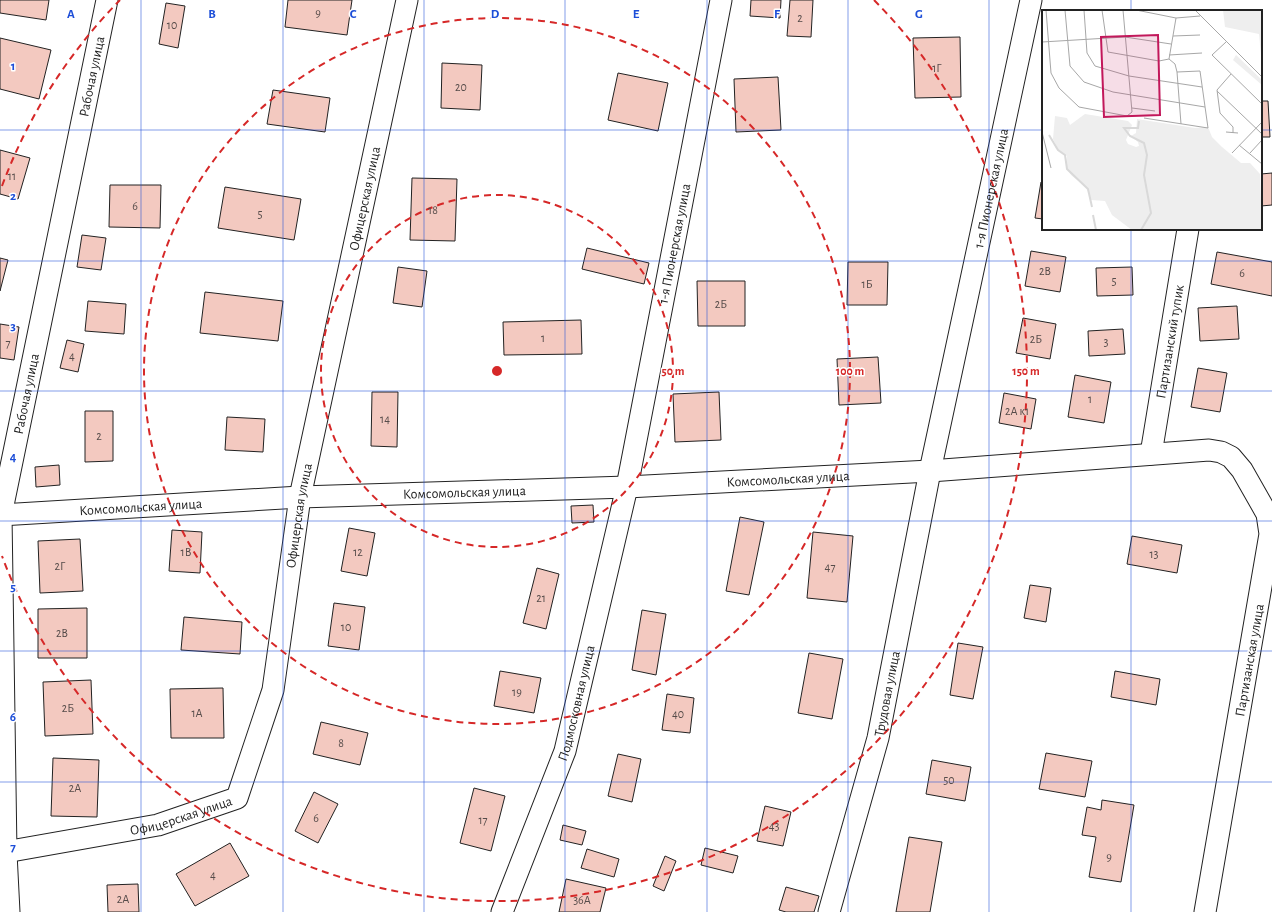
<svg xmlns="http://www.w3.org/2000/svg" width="1272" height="912" font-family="'Alegreya Sans',sans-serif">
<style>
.building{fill:#f3c9c0;stroke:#222}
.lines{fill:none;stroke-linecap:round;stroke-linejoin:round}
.minor-casing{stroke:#222;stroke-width:23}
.minor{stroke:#fff;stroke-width:21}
.grid{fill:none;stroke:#1d4ed8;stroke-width:1;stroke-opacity:0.55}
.ring{fill:none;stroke:#d62828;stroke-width:2;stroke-dasharray:7 5}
.labels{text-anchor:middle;stroke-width:3;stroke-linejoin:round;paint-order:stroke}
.number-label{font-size:12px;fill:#564c4a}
.street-label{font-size:14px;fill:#222;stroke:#fff}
.inset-river{fill:none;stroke:#d9d9d9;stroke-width:2}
.inset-road{fill:none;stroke:#a7a7a7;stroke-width:1}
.view{fill:#c2185b;fill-opacity:0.15;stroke:#c2185b;stroke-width:2}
.inset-edge{fill:none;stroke:#222;stroke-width:2}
.grid-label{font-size:13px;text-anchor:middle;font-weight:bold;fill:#1d4ed8;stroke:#fff;stroke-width:3;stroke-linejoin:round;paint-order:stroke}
.centre{fill:#d62828;stroke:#fff;stroke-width:2}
.ring-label{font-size:12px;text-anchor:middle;font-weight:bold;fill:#d62828;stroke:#fff;stroke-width:3;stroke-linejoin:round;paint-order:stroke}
</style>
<rect width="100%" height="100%" fill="#fff"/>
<!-- building -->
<g class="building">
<path d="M0,0H49L46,20L0,13Z"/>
<path d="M288,0H352L347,35L285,27Z"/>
<path d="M751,0H781L780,18L750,16Z"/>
<path d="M790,0H813L811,37L787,36Z"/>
<path d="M166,3L185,6L178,48L159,44Z"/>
<path d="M960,37L961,97L915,98L913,38Z"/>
<path d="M0,38L51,50L39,99L0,89Z"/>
<path d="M442,63L482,65L480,110L441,108Z"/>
<path d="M618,73L668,83L658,131L608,120Z"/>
<path d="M778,77L781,130L736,132L734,79Z"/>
<path d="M273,90L330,98L325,132L267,124Z"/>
<path d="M1261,101H1268L1270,137H1261Z"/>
<path d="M0,150L30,158L18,199L0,194Z"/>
<path d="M1272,173V205L1261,206V174Z"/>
<path d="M412,178L457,179L455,241L410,240Z"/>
<path d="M1041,182H1043V219L1035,218Z"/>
<path d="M110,185H161L160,228L109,227Z"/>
<path d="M225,187L301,199L294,240L218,228Z"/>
<path d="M82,235L106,238L101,270L77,267Z"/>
<path d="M587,248L649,263L644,284L582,269Z"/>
<path d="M1031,251L1066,257L1060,292L1025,286Z"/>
<path d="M1217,252L1272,262V296L1211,284Z"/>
<path d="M0,258L8,260L0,291Z"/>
<path d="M848,262H888L887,305H847Z"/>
<path d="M398,267L427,271L422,307L393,303Z"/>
<path d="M1132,267L1133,295L1097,296L1096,268Z"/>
<path d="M697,281H745V326H698Z"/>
<path d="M205,292L283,301L278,341L200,333Z"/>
<path d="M88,301L126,304L124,334L85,331Z"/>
<path d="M1237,306L1239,339L1200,341L1198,308Z"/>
<path d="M1023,318L1056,324L1050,359L1016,353Z"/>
<path d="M581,320L582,354L504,355L503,322Z"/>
<path d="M0,324L19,327L14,360L0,358Z"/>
<path d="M1123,329L1125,354L1089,356L1088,331Z"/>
<path d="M67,340L84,344L78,372L60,368Z"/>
<path d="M878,357L881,403L839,405L837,359Z"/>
<path d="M1198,368L1227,373L1220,412L1191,407Z"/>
<path d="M1075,375L1111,382L1104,423L1068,417Z"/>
<path d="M372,392H398L397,447L371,446Z"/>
<path d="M719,392L721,440L675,442L673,394Z"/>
<path d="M1004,393L1036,399L1031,429L999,423Z"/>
<path d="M85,411H113V461L85,462Z"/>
<path d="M227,417L265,419L263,452L225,450Z"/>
<path d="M59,465L60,485L36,487L35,467Z"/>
<path d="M593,505L594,522L572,523L571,506Z"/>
<path d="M740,517L764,522L749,595L726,591Z"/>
<path d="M349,528L375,533L367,576L341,571Z"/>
<path d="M172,530L202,532L200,573L169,571Z"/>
<path d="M813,532L853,536L847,602L807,598Z"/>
<path d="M1132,536L1182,545L1177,573L1127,564Z"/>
<path d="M80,539L83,591L40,593L38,541Z"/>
<path d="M537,568L559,574L546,629L523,623Z"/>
<path d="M1030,585L1051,588L1046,622L1024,618Z"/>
<path d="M334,603L365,607L359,650L328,646Z"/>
<path d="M87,608V658H38V609Z"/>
<path d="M642,610L666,614L656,675L632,670Z"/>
<path d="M184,617L242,622L240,654L181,650Z"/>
<path d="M958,643L983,647L973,699L950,695Z"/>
<path d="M809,653L843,659L832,719L798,713Z"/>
<path d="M500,671L541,678L534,713L494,706Z"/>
<path d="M1115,671L1160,679L1156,705L1111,697Z"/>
<path d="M91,680L93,734L45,736L43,682Z"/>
<path d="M223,688L224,738H171L170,689Z"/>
<path d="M667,694L694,698L690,733L662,730Z"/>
<path d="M321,722L368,733L360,765L313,754Z"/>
<path d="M1046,753L1092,761L1085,797L1039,789Z"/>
<path d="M618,754L641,759L632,802L608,796Z"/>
<path d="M53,758L99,760L97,817L51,816Z"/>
<path d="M932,760L971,767L965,801L926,794Z"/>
<path d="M474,788L505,796L491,851L460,843Z"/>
<path d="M314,792L338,804L318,843L295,831Z"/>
<path d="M1102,800L1134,805L1121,882L1089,877L1096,837L1082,835L1087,807L1101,810Z"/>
<path d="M765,806L791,812L783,846L757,841Z"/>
<path d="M563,825L586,831L582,845L560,840Z"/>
<path d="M909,837L942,842L930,912H896Z"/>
<path d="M230,843L249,876L195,906L176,874Z"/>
<path d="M705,848L738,856L733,873L701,865Z"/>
<path d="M587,849L619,859L614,877L581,868Z"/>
<path d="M665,856L676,861L664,891L653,886Z"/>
<path d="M566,879L606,888L600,912H559Z"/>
<path d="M138,884L139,912H108L107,885Z"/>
<path d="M786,887L819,896L814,912H786L779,910Z"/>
</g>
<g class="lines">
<defs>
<g id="minor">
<path id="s1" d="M1151,454L1188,229"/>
<path id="s2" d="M0,515L300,497L627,487L930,471L1209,450L1221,452L1231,457L1242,470L1267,514L1270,534L1205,912"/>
<path id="s3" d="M0,853L158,825L237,798L273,690L300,497L407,0"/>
<path id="s4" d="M9,912L6,853L1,515L107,0"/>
<path id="s5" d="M502,912L565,751L627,487L721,0"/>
<path id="s6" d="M829,912L878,738L930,471L1031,0"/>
</g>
</defs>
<!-- minor casing -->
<use href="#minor" class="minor-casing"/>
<!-- minor -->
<use href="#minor" class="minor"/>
</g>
<!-- grid -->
<path class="grid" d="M141,0V912M283,0V912M424,0V912M565,0V912M707,0V912M848,0V912M989,0V912M1131,0V11M0,130H1043M1261,130H1272M1131,229V912M0,261H1272M0,391H1272M0,521H1272M0,651H1272M0,782H1272"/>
<!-- distance rings -->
<g class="ring">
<circle cx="497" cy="371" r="176"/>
<circle cx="497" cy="371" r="353"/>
<path d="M2 186A529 529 0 0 1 120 0M874 0A529 529 0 1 1 2 556"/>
</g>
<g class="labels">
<!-- number labels -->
<g class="number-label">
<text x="318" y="17">9</text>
<text x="800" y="22">2</text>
<text x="172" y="29">10</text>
<text x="937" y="72">1Г</text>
<text x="461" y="91">20</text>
<text x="12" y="180">11</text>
<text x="135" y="210">6</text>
<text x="433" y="214">18</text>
<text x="260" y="218">5</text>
<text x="1045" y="275">2В</text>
<text x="1242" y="277">6</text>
<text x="1114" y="285">5</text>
<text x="867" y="288">1Б</text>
<text x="721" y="308">2Б</text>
<text x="543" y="342">1</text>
<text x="1036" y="343">2Б</text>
<text x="1106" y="346">3</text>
<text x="8" y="347">7</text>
<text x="72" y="360">4</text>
<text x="1090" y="403">1</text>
<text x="1017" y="415">2А к1</text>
<text x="385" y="423">14</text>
<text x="99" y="440">2</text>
<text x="186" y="556">1В</text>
<text x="358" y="556">12</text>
<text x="1154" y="558">13</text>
<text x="60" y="570">2Г</text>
<text x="830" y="571">47</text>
<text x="541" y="602">21</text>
<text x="346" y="631">10</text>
<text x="62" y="637">2В</text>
<text x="517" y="696">19</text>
<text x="68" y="712">2Б</text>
<text x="197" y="717">1А</text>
<text x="678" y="718">40</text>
<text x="341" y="747">8</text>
<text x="949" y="784">50</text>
<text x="75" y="792">2А</text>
<text x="316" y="822">6</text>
<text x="483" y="824">17</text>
<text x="774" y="830">43</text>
<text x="1109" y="861">9</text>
<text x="213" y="879">4</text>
<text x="123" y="903">2А</text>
<text x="582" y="904">36А</text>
</g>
<!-- street labels -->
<g class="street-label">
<text dy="5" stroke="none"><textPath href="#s4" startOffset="845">Рабочая улица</textPath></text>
<text dy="5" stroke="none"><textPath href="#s6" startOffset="742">1-я Пионерская улица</textPath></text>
<text dy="5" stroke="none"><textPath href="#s3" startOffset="858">Офицерская улица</textPath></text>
<text dy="5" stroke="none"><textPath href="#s5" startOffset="692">1-я Пионерская улица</textPath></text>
<text dy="5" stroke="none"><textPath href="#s1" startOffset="114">Партизанский тупик</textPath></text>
<text dy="5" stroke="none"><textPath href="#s4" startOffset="521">Рабочая улица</textPath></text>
<text dy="5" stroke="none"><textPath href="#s2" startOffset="789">Комсомольская улица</textPath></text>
<text dy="5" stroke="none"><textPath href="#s2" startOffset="465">Комсомольская улица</textPath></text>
<text dy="5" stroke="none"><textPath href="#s2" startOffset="141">Комсомольская улица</textPath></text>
<text dy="5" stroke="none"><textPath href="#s3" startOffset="534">Офицерская улица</textPath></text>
<text transform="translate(1249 660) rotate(-80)" y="5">Партизанская улица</text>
<text dy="5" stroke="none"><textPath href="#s6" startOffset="226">Трудовая улица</textPath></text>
<text dy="5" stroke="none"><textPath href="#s5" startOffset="222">Подмосковная улица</textPath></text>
<text dy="5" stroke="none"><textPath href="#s3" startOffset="185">Офицерская улица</textPath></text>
</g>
</g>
<!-- overview -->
<g transform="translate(1042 10)">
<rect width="220" height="220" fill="#fff"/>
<path d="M181,0H220V55L217,24L183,17ZM194,45L220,70V75L191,50ZM43,104L86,111L90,115L84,130L86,134L94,137L97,136L96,132L89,126L94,123L95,109L153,118L166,117L170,127L180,137L199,153H208L218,164L220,220H90L70,205L63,191L49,190L44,177L29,165L24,157L25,146L17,141L11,129L13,106L25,108L28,115Z" fill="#eee"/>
<path class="inset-river" d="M97,111L96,118H82L88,126L102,133L105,145L102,165L109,203L99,220M7,125L16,140L23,145L25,159L46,179L50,197M51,205L54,220"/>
<path class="inset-road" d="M4,0L9,63L17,78L37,97L85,106L90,102L81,0M23,0L28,56L42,72L71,82L163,97M42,0L45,43L53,56L87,66L160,77M60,0L66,42L117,51L127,49L134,8M94,0L134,8L158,6M153,0L220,67M131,26L158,25M0,32L83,27L129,34M184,32L170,45L220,94M127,45L160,43M127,49L133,54L135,62L139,114M189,64L175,80L178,103L191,117V123M175,81L220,124M90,98L113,101M102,108L166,118L158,61L135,62M0,122L9,158M184,122L196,123M197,135L220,154M190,143L220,112M208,143L220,130"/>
<path class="view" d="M116,25L118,105L62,107L59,27Z"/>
<rect width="220" height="220" class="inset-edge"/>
</g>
<g class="grid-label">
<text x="71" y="18">A</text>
<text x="212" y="18">B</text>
<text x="353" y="18">C</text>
<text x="495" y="18">D</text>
<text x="636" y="18">E</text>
<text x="777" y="18">F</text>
<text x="919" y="18">G</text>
<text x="13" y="70">1</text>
<text x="13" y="200">2</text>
<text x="13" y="330">3</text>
<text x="13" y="461">4</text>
<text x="13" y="591">5</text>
<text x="13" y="721">6</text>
<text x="13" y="851">7</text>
</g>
<circle cx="497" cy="371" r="6" class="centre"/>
<g class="ring-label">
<text x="673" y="375">50 m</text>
<text x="850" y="375">100 m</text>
<text x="1026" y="375">150 m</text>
</g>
</svg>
